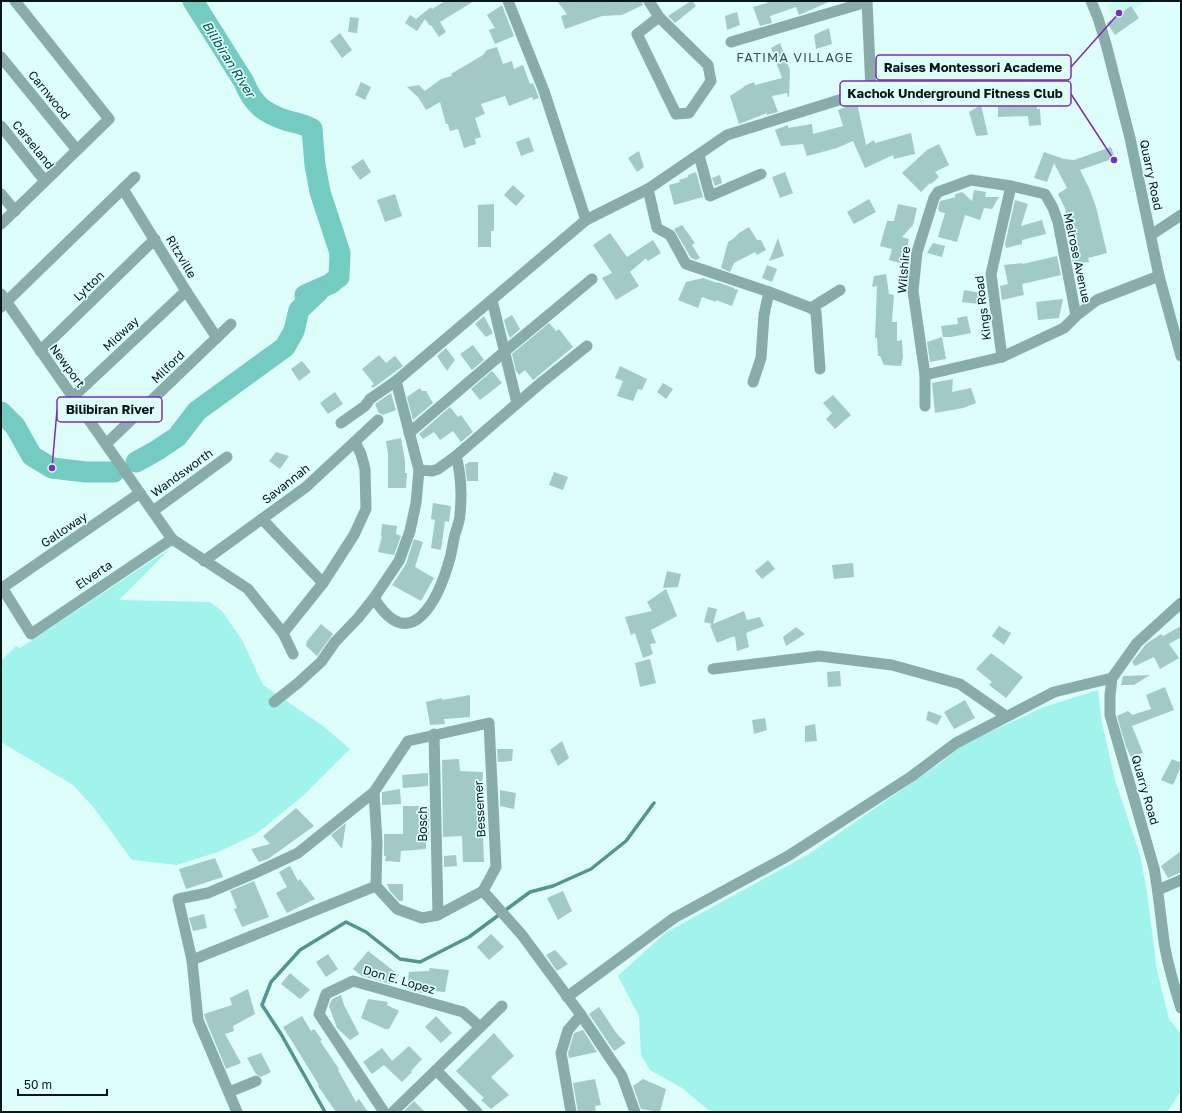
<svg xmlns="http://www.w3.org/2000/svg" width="1182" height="1113" font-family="'Golos Text',sans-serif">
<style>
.built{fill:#c6faf3}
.green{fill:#a0f4eb}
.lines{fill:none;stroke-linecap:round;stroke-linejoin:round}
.stream{stroke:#53958e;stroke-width:3.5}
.river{stroke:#73cbc2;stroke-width:21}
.building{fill:#a1cac5}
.minor{stroke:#88aca7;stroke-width:11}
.tertiary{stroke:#88aca7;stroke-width:11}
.labels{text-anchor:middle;stroke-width:3.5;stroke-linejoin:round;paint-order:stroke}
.street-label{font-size:12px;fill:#081716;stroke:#ddfef9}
.neighbourhood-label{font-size:13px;letter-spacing:1px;fill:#345a56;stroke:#ddfef9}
.water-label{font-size:13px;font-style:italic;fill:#00534d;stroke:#ddfef9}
.leader{fill:none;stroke:#7b2cbf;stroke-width:1.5}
.callout-dot{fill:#7b2cbf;stroke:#ddfef9;stroke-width:1.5}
.callout{fill:#ddfef9;stroke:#7b2cbf;stroke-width:1.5}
.callout-label{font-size:13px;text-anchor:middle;font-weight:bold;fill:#081716}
</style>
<rect width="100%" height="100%" fill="#ddfef9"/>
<!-- built -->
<path class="built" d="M1114,1H1148L1115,21L1107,5Z"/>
<!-- green -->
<g class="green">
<path d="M171,548L119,600L210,602L222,611L242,640L263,685L323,726L350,749L303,796L256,834L218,852L177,865L132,860L94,808L73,785L1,742V661L16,646L20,648Z"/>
<path d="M1098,690L1102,723L1115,780L1140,855L1147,892L1157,970L1169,1019L1181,1034V1091L1167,1112H711L682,1088L650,1070L641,1055L639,1016L618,976L665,933L809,854L939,764L962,745L1044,707Z"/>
</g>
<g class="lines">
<!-- stream -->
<path class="stream" d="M325,1112L281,1034L262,1005L271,982L300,950L346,922L366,932L400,959L420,962L469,937L530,892L553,886L591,869L626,841L654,803"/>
<!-- river -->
<g class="river">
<path d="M193,1L244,82C253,105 264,113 288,121C297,123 304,124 312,129L315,165L320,192L340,253L339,277L330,284L305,295L318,292"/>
<path d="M1,412L15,426L32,456L52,468L86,472H114"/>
<path d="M136,462L156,451L177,437L197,411L285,347L294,331L299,310L318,292"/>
</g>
</g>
<!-- building -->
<g class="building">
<path d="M445,1H474L440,22L446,32L439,37L431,25L430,26L425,19L417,31L405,23L410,15L416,19L431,7L432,9Z"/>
<path d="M557,1H642L643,5L622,15L602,16L565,29L561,16L567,14Z"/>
<path d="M691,1H692L696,6L675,23L668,16Z"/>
<path d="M767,1H831L799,15L796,7L770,16L772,23L760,26L753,7L767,3Z"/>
<path d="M502,5L514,36L495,44L489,30L495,28L487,15Z"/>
<path d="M1131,6L1139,18L1115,35L1107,23Z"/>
<path d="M737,12L740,25L727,30L725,16Z"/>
<path d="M350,17L359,18L357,33L348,32Z"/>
<path d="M829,28L832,44L816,49L814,35Z"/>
<path d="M340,33L352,50L342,58L330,41Z"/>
<path d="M780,43L790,70L789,97H788L787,93L772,96L778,112L767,115V113L739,124L730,96L744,87V86L754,82L755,85L782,78L771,48Z"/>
<path d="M497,47L503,64L512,61L514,69L523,65L530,84L533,83L539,98L533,100L532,97L509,106L505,96L481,104L485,114L475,118L481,137L475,139L476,144L464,148L458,129L450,131L448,124H446L440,102L426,110L418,97L407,87L419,85L425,91L441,79L452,76L451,74L483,55L487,50Z"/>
<path d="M878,58L901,59V69H904L902,80H891L890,105L879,106V81L878,80L877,67Z"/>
<path d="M1064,67L1065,80L1037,84L1035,71Z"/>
<path d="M361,82L371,87L365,100L355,95Z"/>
<path d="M1035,95L1037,109H1040L1041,125L1029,126L1028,116L998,117V99H1026V96Z"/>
<path d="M857,103L866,145L874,140L875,143L911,133L915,154L894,159L893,155L865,168L853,141L837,148L807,156L803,144L781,146L775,130L788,125V128L812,124L813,134L843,126L838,110Z"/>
<path d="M981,105L988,135L976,136L969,112Z"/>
<path d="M529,137L534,151L521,156L516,142Z"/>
<path d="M939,144L949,165L935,172L939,177L931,184L930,183L921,192L902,173L927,150Z"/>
<path d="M1111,147L1115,158L1080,170L1089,188L1096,207L1107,253L1088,258L1089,262L1073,264L1069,242L1070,237L1065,208L1058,194L1067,188L1054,163L1047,182L1034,178L1044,152L1064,159L1074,160Z"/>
<path d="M639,151L644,167L637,172L628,158Z"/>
<path d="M363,159L371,172L360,180L351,167Z"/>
<path d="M696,172L703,197L674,205L669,185L680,182L679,180L688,177V175Z"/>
<path d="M785,172L793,193L780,198L772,177Z"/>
<path d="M720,175L722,183L715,186L712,178Z"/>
<path d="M513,185L525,196L516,206L504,195Z"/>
<path d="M974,190L986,192L985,197H999L992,209L984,208L980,220L965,215L957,242L938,237L945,213L940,212L938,209L940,201L956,197L954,195L962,192L972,201Z"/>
<path d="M395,194L402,216L385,222L377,200Z"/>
<path d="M869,199L876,212L854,224L847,212Z"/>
<path d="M1015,200L1028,204L1021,226L1042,220L1046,234L1022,240V244L1006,248L1005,244Z"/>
<path d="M494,204V231H491V247H478V205Z"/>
<path d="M898,204L917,208L913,225L902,237L909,239L906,254L900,263L889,260L892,249L880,246L887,221H894Z"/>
<path d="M682,225L695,243L692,245L700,258L696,260L691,258L674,229Z"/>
<path d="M749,227L757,240H761L766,250L757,255L755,252L734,263L730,272L721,268L728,242L733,239L739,233Z"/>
<path d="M610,233L627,257L653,240L661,253L648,261L646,258L630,272L639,286L616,300L602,278L612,273L593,245Z"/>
<path d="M778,238L784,256L769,261Z"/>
<path d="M933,243L945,246L942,257L927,253Z"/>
<path d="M1057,256L1061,275L1022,284L1024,295L1002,300L1000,286L1008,284L1004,265L1022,263L1023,264Z"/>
<path d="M767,265L777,269L772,282L762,278Z"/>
<path d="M886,274L889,294L894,295L892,322H897V341L902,340L903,357L901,366L884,365L880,356H878L877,338H875L877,286L872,287L874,276Z"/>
<path d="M703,278L717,283V282L734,288V289L738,290L732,306L716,300V302L702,297L698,308L678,300L686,282Z"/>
<path d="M964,290L981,293L979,304L962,302Z"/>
<path d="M1063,299L1059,318L1038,320L1036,302Z"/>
<path d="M512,315L520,329L510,338L507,331L504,320Z"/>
<path d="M484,316L493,333L486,337L475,324Z"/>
<path d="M967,316L971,333L951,337H943L941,326L958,324L957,318Z"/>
<path d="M549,323L556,331L559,329L573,347L533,380L525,370L519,375L516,371L512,354Z"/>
<path d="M942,337L946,359L930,362L927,342Z"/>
<path d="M473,345L484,360L472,370L460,354Z"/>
<path d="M446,348L455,360L447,371L437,356Z"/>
<path d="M379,355L386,363L395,356L403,366L373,388L371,386L374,384L362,369Z"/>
<path d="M302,361L311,372L299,381L291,369Z"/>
<path d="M620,366L647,379L642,390L638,389L633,401L617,396L623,381L615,378Z"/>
<path d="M492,371L502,383L480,400L471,389Z"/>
<path d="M953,379L952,392L971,388L976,403L963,408L935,413L932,383Z"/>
<path d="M663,383L673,389L666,399L657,392Z"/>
<path d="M420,388L422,391H426L433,403L413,420L407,397Z"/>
<path d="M335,392L343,404L328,414L320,403Z"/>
<path d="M391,393L396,410L383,415L379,413L375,404Z"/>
<path d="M833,395L851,415L835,429L826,419L832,413L823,403Z"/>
<path d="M450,407L458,417L461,415L473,432L461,442L453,431L440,440L434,432L423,439L419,434Z"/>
<path d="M401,438L405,461V473H407L406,488H388V454L386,441Z"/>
<path d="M276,452L289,456L280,469L269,461Z"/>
<path d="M469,462H478V481H467L465,465Z"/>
<path d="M554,472L568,477L563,490L549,485Z"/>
<path d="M433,503L451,506L449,522L445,521L441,550L431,548L435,520L431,519Z"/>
<path d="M382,524L397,526L396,534L401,536L394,555L378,552L382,536H381Z"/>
<path d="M414,539L423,542L415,567L434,578L421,601L392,585L406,564Z"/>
<path d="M768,560L775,569L762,579L755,571Z"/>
<path d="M853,563L854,577L834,579L832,565Z"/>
<path d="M667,571L681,574L678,587L663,588Z"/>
<path d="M666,589L677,616L651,630L656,643L650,644L653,654L643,658L635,633L631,635L625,617L652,611L647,602Z"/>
<path d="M708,607L717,609L713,624L744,611L747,620L760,617L764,626L746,633L749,647L737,651L735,637H734V636L717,643L710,625L712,624L704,622Z"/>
<path d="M321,624L333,634L317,656L306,646L307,641Z"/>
<path d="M999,626L1011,633L1004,645L992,636Z"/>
<path d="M1181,626V637L1169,644L1179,658L1160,669L1154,657L1135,666L1132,662L1146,644L1161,634L1163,636Z"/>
<path d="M796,627L805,634L786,646L783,637Z"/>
<path d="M991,653L1023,677L1006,698L989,685L992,682L976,669Z"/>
<path d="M650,659L656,683L640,687L635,663Z"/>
<path d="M840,671L841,686L828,687L827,672Z"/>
<path d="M1150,675L1134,685H1121L1123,676Z"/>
<path d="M1165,687L1174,710L1132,726L1143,753L1131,757L1126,747L1117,716L1128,711L1132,715L1151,709L1146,695Z"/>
<path d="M470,695V717L444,719L445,724L430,725L426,702L442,698V700Z"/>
<path d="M965,700L975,718L954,729L944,712Z"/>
<path d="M928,711L942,716L937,725L926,720Z"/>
<path d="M765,718L767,730L754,734L752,720Z"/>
<path d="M815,724L817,741L805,742V726Z"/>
<path d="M562,741L569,758L558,766L550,750Z"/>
<path d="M497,749H513L512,761L498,762Z"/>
<path d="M459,759L460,771L483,772L482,788L485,830L484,837H483L484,862H463L462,836L443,837L442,760Z"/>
<path d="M1172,759L1181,763V766L1173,785L1161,780Z"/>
<path d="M428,773V786L403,788L402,775Z"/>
<path d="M400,789L401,804L382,805V792Z"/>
<path d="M500,790L516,793L514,809L500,806Z"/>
<path d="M403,806H429V838H426V849L401,851L400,862L385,861L386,856H384V834H403Z"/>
<path d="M296,808L314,826L268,859L259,862L251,849L270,844L263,836Z"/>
<path d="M346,823L342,849L331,835Z"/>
<path d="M1181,851V872L1168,878L1161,866Z"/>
<path d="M456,855L457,866L444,867V856Z"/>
<path d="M215,858L223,877L186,889L179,869Z"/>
<path d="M290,866L298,881L300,879L315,899L287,913L276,893L287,887L279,872Z"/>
<path d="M254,881L269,917L242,927L234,909L237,908L230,891Z"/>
<path d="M387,884H403V901H399L390,891Z"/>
<path d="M563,891L572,911L558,920L547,898Z"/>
<path d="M204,914L207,928L193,931L189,918Z"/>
<path d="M491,934L504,947L489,960L477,947Z"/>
<path d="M555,950L568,964L557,971L546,955Z"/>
<path d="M368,951L399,975L390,984L362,976L353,969Z"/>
<path d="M328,954L338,969L326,977L316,962Z"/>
<path d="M430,968L449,970L445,992L423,990L422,993L407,989L409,972L429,971Z"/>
<path d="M290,973L310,990L300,999L281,984Z"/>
<path d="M248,989L255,1014L233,1026L234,1031L225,1034L241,1063L226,1069L205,1018L204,1014L232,1005L230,998Z"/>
<path d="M341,995L344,1005L359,1034L350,1040L337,1028L329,1006L332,999Z"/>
<path d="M368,999L388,1002L387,1005L399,1011L389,1029H385L361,1018Z"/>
<path d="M599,1007L617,1034L626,1043L614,1051L589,1014Z"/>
<path d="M302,1016L311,1031L314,1029L322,1040L320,1041L339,1069L338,1070L356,1102L359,1099L368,1112H336L318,1086L319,1085L283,1027Z"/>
<path d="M436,1016L452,1033L441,1043L425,1027Z"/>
<path d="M583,1030L597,1052L569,1058L568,1053L574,1033Z"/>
<path d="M494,1033L514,1056L491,1077L509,1095L491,1109L481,1100L484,1098L456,1071Z"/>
<path d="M409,1046L422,1059L411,1071L412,1072L402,1082L384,1065L372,1074L363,1062L382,1048L392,1061Z"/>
<path d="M261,1053L271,1072L261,1077L256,1074L247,1058Z"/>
<path d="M595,1079L601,1105L595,1106L596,1112H578L573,1083Z"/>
<path d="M643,1079L666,1089L660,1112L641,1109L633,1086Z"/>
<path d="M414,1101L425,1112H403Z"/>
</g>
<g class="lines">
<!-- minor -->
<g class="minor">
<path d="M508,1L544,91L586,220"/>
<path d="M649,1L659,17L708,65L711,81L689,113L676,114L637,34L659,17"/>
<path d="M731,42L867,2"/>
<path d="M1,57L77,150"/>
<path d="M1,126L45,181"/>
<path d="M699,155L710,196L761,174"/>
<path d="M123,189L186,291L217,338"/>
<path d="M648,189L657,228L670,235L686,264L769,292L811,308L840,290"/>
<path d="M1,194L15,211"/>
<path d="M1,224L109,119L15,1"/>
<path d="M1,294L172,539L248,589L283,633L293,654"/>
<path d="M492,300L517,403"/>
<path d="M1,307L135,177"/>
<path d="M811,308L816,312L820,369"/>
<path d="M40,351L155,239"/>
<path d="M1002,357L991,274L1011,186"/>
<path d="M925,375L1002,357L1064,328L1076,316L1097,300L1159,276"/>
<path d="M753,382L761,358L764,315L769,292"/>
<path d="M73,397L186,291"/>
<path d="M925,406V375L913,291L917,252L934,198L938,192L971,180L1011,186L1045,194L1053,208L1058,222L1076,316"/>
<path d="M341,423L365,406L370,399L396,381L586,220L648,189L727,135L871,90L867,1"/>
<path d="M409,433L504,352L592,279"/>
<path d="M106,444L231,324"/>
<path d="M419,470L432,471L438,469L456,456L542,382L587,346"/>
<path d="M153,511L227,457"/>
<path d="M262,519L323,583"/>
<path d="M204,561L306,487L378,420"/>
<path d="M1,586L31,634L172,539"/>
<path d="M2,588L140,493"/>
<path d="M374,598C411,658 439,598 450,558C452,551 453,542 455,534C457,528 460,520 460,514C462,494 461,474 456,456"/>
<path d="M283,633L323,583L354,535L366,509L365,469L361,454L355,442"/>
<path d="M713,669L819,656L892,665L960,684L1006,716"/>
<path d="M274,702L298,683L321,662L335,642L358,618L374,598L399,561L410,531L416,503L419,470L396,381"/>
<path d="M434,734L438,915"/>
<path d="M374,792L377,842L376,886L397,909L422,918L438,915L483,891"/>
<path d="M1158,890L1181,880"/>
<path d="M483,891L522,935L581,1015L622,1076L635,1112"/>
<path d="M192,960L376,886"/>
<path d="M567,997L674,918L788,856L912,776L956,743L1054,692L1112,678"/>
<path d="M436,1070L477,1112"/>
<path d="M229,1092L256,1081"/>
<path d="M237,1112L198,1020L192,960L178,899L208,893L255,873L298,853L374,792L408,741L489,723L496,867L483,891"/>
<path d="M384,1112L319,1014L326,994L353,981L463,1012L480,1027"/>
<path d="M393,1112L502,1006"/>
<path d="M571,1112L561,1053L568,1030L581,1015"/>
</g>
<!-- tertiary -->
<g class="tertiary">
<path d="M1091,1L1098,18L1106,44L1130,138L1159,276L1181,356"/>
<path d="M1151,235L1181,215"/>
<path d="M1181,603L1137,643L1112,678L1110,695V715L1154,868C1159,895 1161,922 1165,948C1169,969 1175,989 1181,1008"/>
</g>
</g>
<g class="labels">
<!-- street labels -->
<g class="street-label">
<text transform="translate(49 95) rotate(51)" y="4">Carnwood</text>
<text transform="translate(33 145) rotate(51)" y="4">Carseland</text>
<text transform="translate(1151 175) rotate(78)" y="4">Quarry Road</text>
<text transform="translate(181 257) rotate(59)" y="4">Ritzville</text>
<text transform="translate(1077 258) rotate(78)" y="4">Melrose Avenue</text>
<text transform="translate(904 270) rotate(-85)" y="4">Wilshire</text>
<text transform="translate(89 286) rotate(-44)" y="4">Lytton</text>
<text transform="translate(983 308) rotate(-97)" y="4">Kings Road</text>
<text transform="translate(121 334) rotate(-43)" y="4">Midway</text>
<text transform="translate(67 366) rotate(54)" y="4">Newport</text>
<text transform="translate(168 367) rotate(-44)" y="4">Milford</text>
<text transform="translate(182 473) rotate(-36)" y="4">Wandsworth</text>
<text transform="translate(286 484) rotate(-38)" y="4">Savannah</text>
<text transform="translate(64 530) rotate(-34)" y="4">Galloway</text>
<text transform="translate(94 575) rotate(-34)" y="4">Elverta</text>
<text transform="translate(1145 790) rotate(74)" y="4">Quarry Road</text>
<text transform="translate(480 809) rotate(-93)" y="4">Bessemer</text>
<text transform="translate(423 824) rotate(-90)" y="4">Bosch</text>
<text transform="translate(399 980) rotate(16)" y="4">Don E. Lopez</text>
</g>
<!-- neighbourhood labels -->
<g class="neighbourhood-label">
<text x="795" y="62">FATIMA VILLAGE</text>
</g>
<!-- water labels -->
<g class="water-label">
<text transform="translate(229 59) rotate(58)" y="5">Bilibiran River</text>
</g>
</g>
<!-- callouts -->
<path class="leader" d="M1119 13L1071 67M1114 160L1071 94M52 468L57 410"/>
<g class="callout-dot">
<circle cx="1119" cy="13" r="4"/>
<circle cx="1114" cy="160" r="4"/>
<circle cx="52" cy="468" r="4"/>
</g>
<g class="callout">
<rect x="876" y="55" width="195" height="25" rx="4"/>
<rect x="840" y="81" width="231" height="25" rx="4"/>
<rect x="57" y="397" width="105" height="25" rx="4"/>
</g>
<g class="callout-label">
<text x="973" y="72">Raises Montessori Academe</text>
<text x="955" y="98">Kachok Underground Fitness Club</text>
<text x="110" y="414">Bilibiran River</text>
</g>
<!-- border -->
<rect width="1182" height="1113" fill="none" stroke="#081716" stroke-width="4"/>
<!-- scale -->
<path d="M18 1089v6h89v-6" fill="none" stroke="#081716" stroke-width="2"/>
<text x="24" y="1089" font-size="12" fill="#081716" stroke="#ddfef9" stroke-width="3" paint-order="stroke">50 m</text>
</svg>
